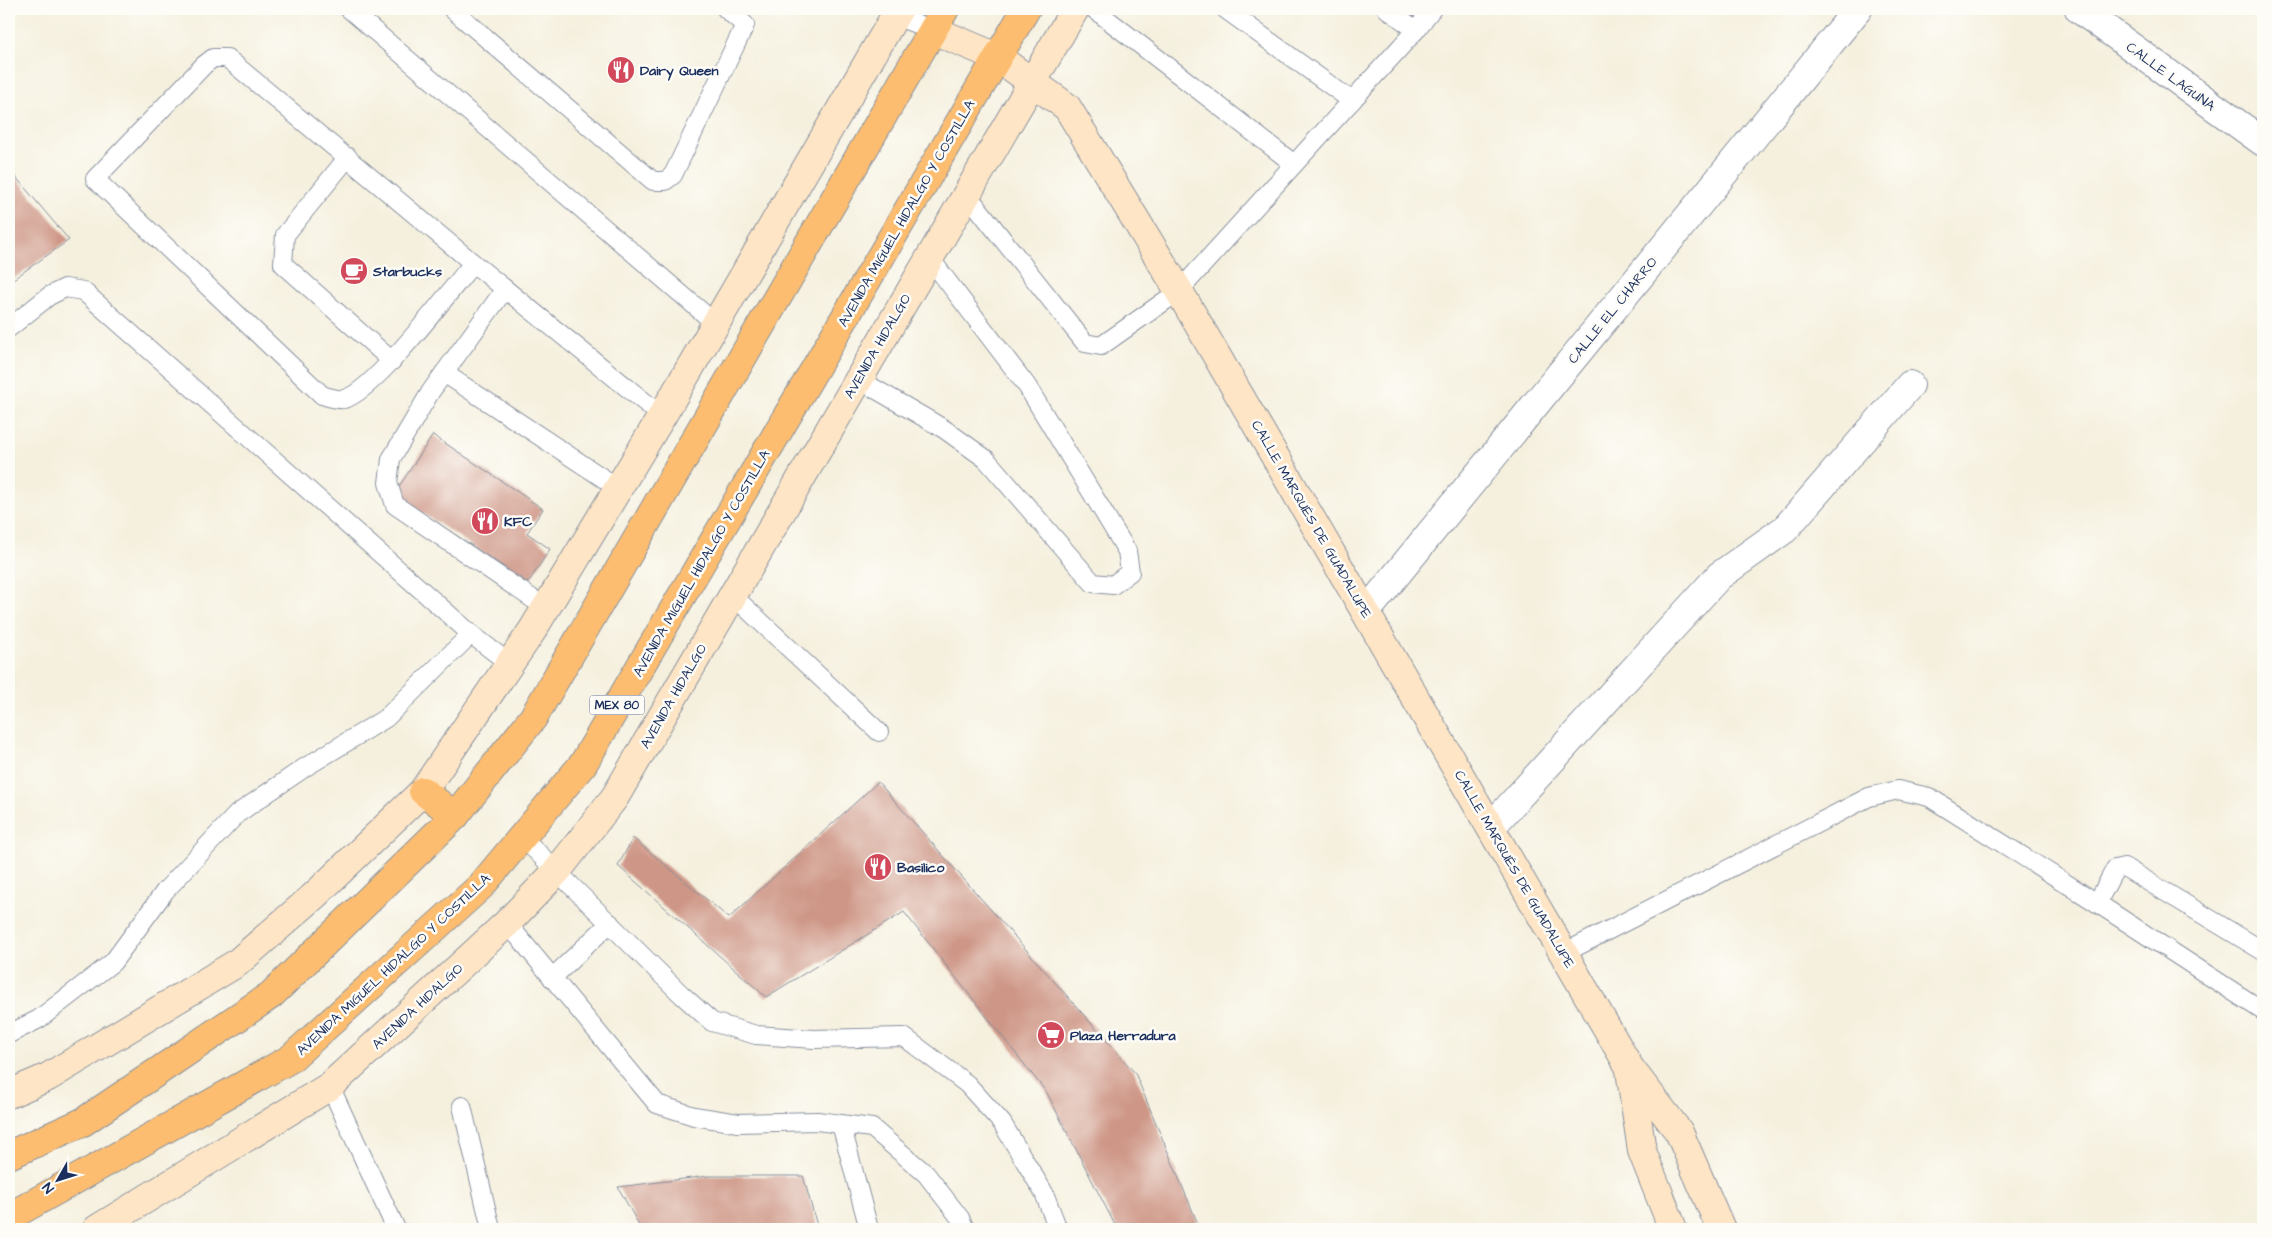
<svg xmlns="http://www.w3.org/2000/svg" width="2272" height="1238" font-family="'Architects Daughter',sans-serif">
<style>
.building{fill:#ce9686}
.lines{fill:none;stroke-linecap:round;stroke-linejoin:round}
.lane-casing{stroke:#88909e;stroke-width:20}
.street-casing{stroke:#88909e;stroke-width:30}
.secondary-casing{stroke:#88909e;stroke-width:30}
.primary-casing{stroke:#88909e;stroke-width:30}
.lane{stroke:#fff;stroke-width:18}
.street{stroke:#fff;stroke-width:28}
.secondary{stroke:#fee5c5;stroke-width:28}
.primary{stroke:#fcbd6f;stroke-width:28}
.labels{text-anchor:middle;stroke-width:5;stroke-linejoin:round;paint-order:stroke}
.shield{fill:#fdfcf7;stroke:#5f6c8c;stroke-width:1}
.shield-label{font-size:12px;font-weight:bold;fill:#1b2f5e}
.poi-label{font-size:14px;font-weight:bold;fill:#1b2f5e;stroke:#fdfcf7;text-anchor:start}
.street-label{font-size:14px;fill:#1b2f5e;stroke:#fdfcf7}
</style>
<rect width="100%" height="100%" fill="#fdfcf7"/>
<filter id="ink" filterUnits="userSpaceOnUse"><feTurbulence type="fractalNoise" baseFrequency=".02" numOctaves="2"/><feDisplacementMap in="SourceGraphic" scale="10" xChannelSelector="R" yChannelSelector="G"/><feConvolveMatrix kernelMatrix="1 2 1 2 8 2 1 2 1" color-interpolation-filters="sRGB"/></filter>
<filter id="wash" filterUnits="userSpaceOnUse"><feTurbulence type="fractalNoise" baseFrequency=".0096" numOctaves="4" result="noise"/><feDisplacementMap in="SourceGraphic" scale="20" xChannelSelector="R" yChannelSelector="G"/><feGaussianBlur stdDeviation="1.12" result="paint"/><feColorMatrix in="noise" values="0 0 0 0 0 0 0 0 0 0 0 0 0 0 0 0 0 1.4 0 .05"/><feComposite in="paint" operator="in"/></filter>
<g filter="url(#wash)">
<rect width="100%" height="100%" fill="#f5f0de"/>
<g id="blocks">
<!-- building -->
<g class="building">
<path d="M9,169L69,240L9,282Z"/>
<path d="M433,435L543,509L527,533L550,549L528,583L394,494Z"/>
<path d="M878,782L1135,1073L1200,1229H1117L1047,1093L904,912L766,997L618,866L633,838L729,918Z"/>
<path d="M708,1176H803L818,1229H641L618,1187Z"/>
</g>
</g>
</g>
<g filter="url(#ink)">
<use href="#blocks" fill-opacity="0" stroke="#88909e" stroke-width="1"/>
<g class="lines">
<defs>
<g id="lane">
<path d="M349,9L716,324"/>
<path d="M452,9L653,181H665L673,175L745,25L726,9"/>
<path d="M1094,9L1294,164"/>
<path d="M1225,9L1352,101"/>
<path d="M888,10L895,16L933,30"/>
<path d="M1416,30L1432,9"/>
<path d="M213,58H227L473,263C451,290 373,393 344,399C338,400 328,397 322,395L95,179L204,65Z"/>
<path d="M348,157L285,235L283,264L392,361"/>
<path d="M966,193L1085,343L1101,346L1179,291L1416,30L1387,9"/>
<path d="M473,263L662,416"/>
<path d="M505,289L431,391L391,459L388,483L395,505L546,608"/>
<path d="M9,328L49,296L65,288L83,291L471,634L510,664"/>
<path d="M444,373L618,488"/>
<path d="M858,379L944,429L986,459L1093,583L1113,585L1130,572L1127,551L1027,386L929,257"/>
<path d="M732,595L879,732"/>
<path d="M522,837L682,995L712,1022L756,1035L814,1039L904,1037L967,1084L1002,1123L1044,1193L1058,1229"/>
<path d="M2097,903L2115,869L2124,867L2263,951"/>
<path d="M507,923L657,1104L694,1116L738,1123L817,1121L872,1128L926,1174L960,1218L965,1229"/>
<path d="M1564,953L1869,797L1898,790L1929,797L2097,903L2263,1011"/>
<path d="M552,978L610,923"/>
<path d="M9,1034L39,1019L113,962L165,891L237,814L304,768L386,718L471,634"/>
<path d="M330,1086L396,1229"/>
<path d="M462,1106L491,1229"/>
<path d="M841,1124L869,1229"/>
</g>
<g id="street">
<path d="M2079,9L2263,142"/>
<path d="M1366,612L1858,9"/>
<path d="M1491,827L1719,576L1785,529L1910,385"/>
</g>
<g id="secondary">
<path d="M933,30L997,57L1067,107L1179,291L1630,1068L1679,1132L1721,1229"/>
<path d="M1630,1070L1642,1151L1673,1229"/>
<path d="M9,1094L48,1077L237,963L315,895L423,791L532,631L662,416L899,9"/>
<path d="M97,1229L330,1086L507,923L557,871L615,797L1075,9"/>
</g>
<g id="primary">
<path d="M423,791L455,816"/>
<path d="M9,1155L83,1122L271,995L455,816L533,718L945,9"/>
<path d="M9,1217L290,1059L481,886L583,764L1026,9"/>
</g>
</defs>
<!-- lane casing -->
<use href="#lane" class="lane-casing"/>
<!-- street casing -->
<use href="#street" class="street-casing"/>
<!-- secondary casing -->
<use href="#secondary" class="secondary-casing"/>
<!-- primary casing -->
<use href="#primary" class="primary-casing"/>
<!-- lane -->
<use href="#lane" class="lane"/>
<!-- street -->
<use href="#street" class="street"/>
<!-- secondary -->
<use href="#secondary" class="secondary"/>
<!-- primary -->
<use href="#primary" class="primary"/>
</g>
</g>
<!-- icons -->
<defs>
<symbol id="restaurant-disc" viewBox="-11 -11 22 22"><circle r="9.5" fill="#d1495b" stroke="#fdfcf7"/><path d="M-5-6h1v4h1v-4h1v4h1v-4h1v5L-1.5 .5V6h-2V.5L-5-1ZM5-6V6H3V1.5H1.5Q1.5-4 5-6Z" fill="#fff"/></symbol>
<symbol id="cafe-disc" viewBox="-11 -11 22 22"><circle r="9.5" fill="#d1495b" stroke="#fdfcf7"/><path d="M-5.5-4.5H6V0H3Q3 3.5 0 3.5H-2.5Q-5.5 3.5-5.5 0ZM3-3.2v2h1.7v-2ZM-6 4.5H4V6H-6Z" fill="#fff"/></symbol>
<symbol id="supermarket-disc" viewBox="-11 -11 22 22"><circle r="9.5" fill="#d1495b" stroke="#fdfcf7"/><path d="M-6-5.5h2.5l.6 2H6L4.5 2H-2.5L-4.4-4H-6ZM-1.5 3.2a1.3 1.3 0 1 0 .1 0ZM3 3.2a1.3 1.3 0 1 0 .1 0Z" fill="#fff"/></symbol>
</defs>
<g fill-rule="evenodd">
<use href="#restaurant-disc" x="605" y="54" width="32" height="32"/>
<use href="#cafe-disc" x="338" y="255" width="32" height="32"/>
<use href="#restaurant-disc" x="469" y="505" width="32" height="32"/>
<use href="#restaurant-disc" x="862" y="851" width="32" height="32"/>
<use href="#supermarket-disc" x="1035" y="1019" width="32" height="32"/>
</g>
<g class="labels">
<!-- shield labels -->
<rect class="shield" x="589.5" y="695.5" width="55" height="19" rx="4"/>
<g class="shield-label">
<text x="617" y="709">MEX 80</text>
</g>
<!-- poi labels -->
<g class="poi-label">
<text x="640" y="75">Dairy Queen</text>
<text x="373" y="276">Starbucks</text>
<text x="504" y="526">KFC</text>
<text x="897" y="872">Basilico</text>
<text x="1070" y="1040">Plaza Herradura</text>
</g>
<!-- street labels -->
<g class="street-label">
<text transform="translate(2171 76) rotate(36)" y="5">CALLE LAGUNA</text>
<text transform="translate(906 213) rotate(-60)" y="5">AVENIDA MIGUEL HIDALGO Y COSTILLA</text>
<text transform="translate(1612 310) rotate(-51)" y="5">CALLE EL CHARRO</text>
<text transform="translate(877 346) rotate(-60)" y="5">AVENIDA HIDALGO</text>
<text transform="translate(1312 519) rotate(60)" y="5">CALLE MARQUÉS DE GUADALUPE</text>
<text transform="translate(701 563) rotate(-60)" y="5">AVENIDA MIGUEL HIDALGO Y COSTILLA</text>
<text transform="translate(673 696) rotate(-60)" y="5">AVENIDA HIDALGO</text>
<text transform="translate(1515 869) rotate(60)" y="5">CALLE MARQUÉS DE GUADALUPE</text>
<text transform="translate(393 964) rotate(-43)" y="5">AVENIDA MIGUEL HIDALGO Y COSTILLA</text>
<text transform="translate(417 1006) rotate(-43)" y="5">AVENIDA HIDALGO</text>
</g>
</g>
<!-- margin -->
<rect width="2272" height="1238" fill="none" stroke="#fdfcf7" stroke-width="30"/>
<!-- north arrow -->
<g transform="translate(58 1180) rotate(231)" stroke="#fdfcf7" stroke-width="4" paint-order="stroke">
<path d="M0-4L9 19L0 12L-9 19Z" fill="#1b2f5e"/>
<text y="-8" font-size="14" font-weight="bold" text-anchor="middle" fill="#1b2f5e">N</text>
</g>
</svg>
